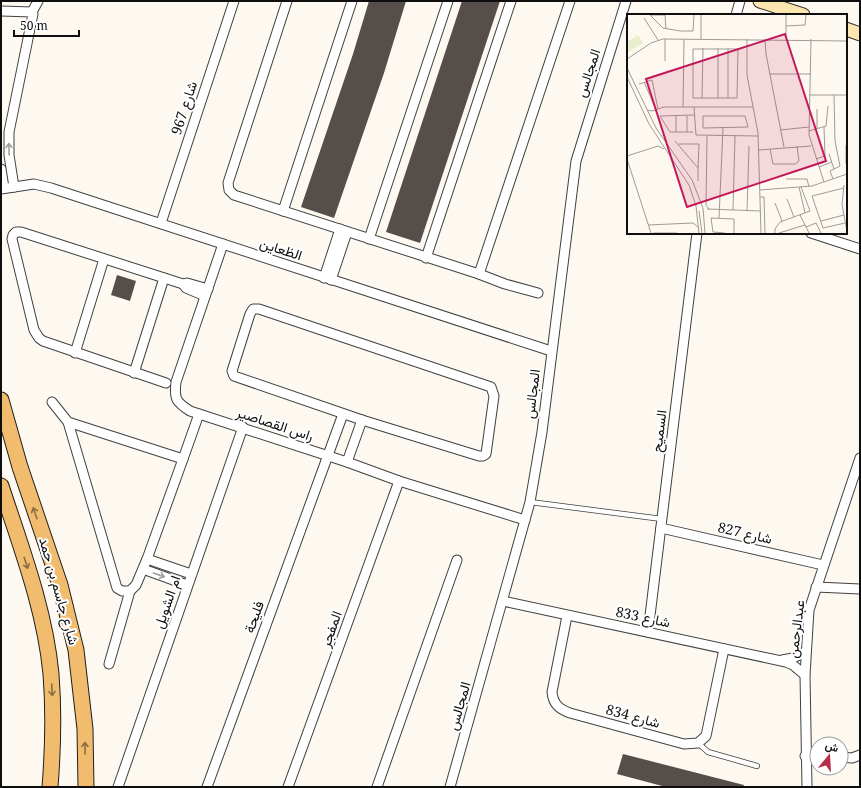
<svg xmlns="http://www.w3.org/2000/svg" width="861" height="788" font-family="'Noto Serif',Vazirmatn,serif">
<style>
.building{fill:#564e4b}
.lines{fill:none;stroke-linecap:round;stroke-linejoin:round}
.lane-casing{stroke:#414141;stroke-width:6}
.street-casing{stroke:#414141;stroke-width:11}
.secondary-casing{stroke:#303030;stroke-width:15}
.primary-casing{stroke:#1f1f1f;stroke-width:17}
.lane{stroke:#fff;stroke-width:4.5}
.street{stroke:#fff;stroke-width:9}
.secondary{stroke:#fbe6af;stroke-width:13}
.primary{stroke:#f1bc6d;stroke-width:15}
.oneway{stroke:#9f9f9f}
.oneway2{stroke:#8b6e42}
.labels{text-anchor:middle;stroke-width:4;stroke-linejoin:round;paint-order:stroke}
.street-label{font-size:14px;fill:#0e0e0e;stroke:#fff}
.inset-road{fill:none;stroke:#9e9b96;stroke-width:1}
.view{fill:#c2185b;fill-opacity:0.15;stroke:#c2185b;stroke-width:2}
.inset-edge{fill:none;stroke:#0e0e0e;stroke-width:2}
</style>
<rect width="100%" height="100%" fill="#fef9f0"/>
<!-- building -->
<g class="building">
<path d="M369,1H406L384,73L334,218L301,207L353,54Z"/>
<path d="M462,1H500L420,243L386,232Z"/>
<path d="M117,275L136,281L130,301L111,295Z"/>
<path d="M623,754L744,785L743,787H666L617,774Z"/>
</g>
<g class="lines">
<defs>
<g id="lane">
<path d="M530,502L662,519"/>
<path d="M698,743L708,752L757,766"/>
</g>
<g id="street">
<path d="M287,1L228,183L229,190L234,195L479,274L570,1"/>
<path d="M1,11L32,12L33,14L9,132V155L14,187"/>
<path d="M32,12L38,1"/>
<path d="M736,15L740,1"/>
<path d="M1,169L4,188"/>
<path d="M1,189L34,184L51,188L551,351"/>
<path d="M283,211L352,1"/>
<path d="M161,223L234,1"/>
<path d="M811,233L860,249"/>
<path d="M369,239L448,1"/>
<path d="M223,244L176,382C174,399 176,402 190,411L347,462L399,481L525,520"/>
<path d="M426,258L511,1"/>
<path d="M479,274L505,284L538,293"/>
<path d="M324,278L340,229"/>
<path d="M331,280L347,232"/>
<path d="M183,284L186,288L205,296"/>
<path d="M253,309H259L491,387L494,396L486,454L483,456H479L362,420L234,376L232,371L250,314Z"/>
<path d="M75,353L104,259"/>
<path d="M134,373L164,278"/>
<path d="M166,383L43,341L39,338L34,330L12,239L13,235L16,232H21L183,284L187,283L208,289"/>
<path d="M52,402L68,422L117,588L122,591H130L136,585L147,559L183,459L68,422"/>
<path d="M183,459L199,414"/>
<path d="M347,462L362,420"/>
<path d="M661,528L823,565"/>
<path d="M147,559L191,574"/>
<path d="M143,569L187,585"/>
<path d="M816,587L860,589"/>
<path d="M503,601L786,662L793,665L805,675"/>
<path d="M567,616L552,692C553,704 559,709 570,713L684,744L698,743L706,736L724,649"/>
<path d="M648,632L697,233"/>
<path d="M782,660L793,658L805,652"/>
<path d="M109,664L130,591"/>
<path d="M805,756L817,757"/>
<path d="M841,757L852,758L860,755"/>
<path d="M118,787L243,427"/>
<path d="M207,787L343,414"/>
<path d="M288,787L399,481"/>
<path d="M377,787L457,560"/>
<path d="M450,787L530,502L542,432L576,161L626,1"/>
<path d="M807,787L805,675L809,610L860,458"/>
</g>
<g id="secondary">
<path d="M760,1L803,15"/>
<path d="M846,29L860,34"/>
</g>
<g id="primary">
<path d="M1,400L20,467L60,585L76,650L85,729L86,787"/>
<path d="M1,486C21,547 45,610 51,674C54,712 53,749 50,787"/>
</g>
</defs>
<!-- lane casing -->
<use href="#lane" class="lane-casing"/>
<!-- street casing -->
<use href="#street" class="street-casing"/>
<!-- secondary casing -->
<use href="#secondary" class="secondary-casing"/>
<!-- primary casing -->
<use href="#primary" class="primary-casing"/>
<!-- lane -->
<use href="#lane" class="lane"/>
<!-- street -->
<use href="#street" class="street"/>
<!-- secondary -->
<use href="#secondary" class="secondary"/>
<!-- primary -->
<use href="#primary" class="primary"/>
</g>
<!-- one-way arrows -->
<defs><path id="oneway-shaft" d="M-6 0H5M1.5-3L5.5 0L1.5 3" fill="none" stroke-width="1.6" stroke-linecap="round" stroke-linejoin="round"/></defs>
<g class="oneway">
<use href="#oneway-shaft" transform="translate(9 149) rotate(-92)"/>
<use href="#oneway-shaft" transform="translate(159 575) rotate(19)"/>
</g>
<g class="oneway2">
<use href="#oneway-shaft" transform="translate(35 513) rotate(-109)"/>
<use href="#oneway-shaft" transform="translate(26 563) rotate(72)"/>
<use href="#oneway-shaft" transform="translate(52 690) rotate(87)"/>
<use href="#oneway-shaft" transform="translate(85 748) rotate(-91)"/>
</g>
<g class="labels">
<!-- street labels -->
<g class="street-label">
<text transform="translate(588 73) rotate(-72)" y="5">المجالس</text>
<text transform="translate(184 108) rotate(-72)" y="5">شارع 967</text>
<text transform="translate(281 249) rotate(18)" y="5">الظعاين</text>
<text transform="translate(532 394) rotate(-83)" y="5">المجالس</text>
<text transform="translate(275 424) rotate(18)" y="5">راس القصاصير</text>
<text transform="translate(659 431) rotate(-83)" y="5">السميح</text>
<text transform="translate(745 533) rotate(13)" y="5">شارع 827</text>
<text transform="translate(59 591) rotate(74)" y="5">شارع جاسم بن حمد</text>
<text transform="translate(167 602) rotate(-71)" y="5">ام الشويل</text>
<text transform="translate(254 617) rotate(-70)" y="5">فليحة</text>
<text transform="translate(643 617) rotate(12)" y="5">شارع 833</text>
<text transform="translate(331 629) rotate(-70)" y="5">المفجر</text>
<text transform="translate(796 629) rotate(-83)" y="5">عبدالرحمن</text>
<text transform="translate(459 706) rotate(-74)" y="5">المجالس</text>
<text transform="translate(633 716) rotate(15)" y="5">شارع 834</text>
</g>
</g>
<!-- overview -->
<g transform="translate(627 14)">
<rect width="220" height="220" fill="#fef9f0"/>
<path d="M11,21L16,29L1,38L0,28Z" fill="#e8efcd"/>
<path class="inset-road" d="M23,1L36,14L53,17H66L67,1M24,1H38L39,15M17,4L31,26M159,12L178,11L179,1M74,25V1M120,25V61L131,119L134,219M138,25L139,40L157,133M159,25V1M184,25L182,121L197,168M66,35H111L110,84H66ZM0,45L24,29L36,25L220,27M38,47V25M220,52V67M0,54L29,114L65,166L76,194L78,219M143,60H184M0,63L22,110L62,171L69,192L72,219M17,68L27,91M12,70L25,66L31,95M182,81H220M75,84L76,34M91,84V34M101,84V34M56,93L57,25M67,93L69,121L131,122M190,95V115M20,96L25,97L37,93H126M49,102V118M60,102V118M76,102H118L121,113L76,114ZM153,116L182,113M182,117L199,112L201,92M66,118H43L33,102L67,101M80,122L79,191L82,195M48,127L71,154L72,130H52M219,131V150M143,135L146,150H168L172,147L170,132M132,136L184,132M202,140L207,155M0,142L31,132L37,135M0,145L24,219M189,145L198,142L197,113M192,153L205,148M71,154V167M159,165H180L182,173M206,165L203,157L213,152L208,127L207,81M217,171L215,190L220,217M172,173L178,199M217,174L185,182L196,214L218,209M133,176L185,172L220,160M133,183H137L138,219M160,185L167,203M148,189L155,207M80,195L134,197M106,196L108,122M72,197L75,219M120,197L122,132M173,201L182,219M92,204L96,114M194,207L217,201M21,211L66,209L71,213M179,213L189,209L194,219M26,219H50M98,219L86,218L84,204L107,205V219M148,219V215L153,208L183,197L174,173M152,219L178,211"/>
<path class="view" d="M158,20L199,147L60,193L19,65Z"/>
<rect width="220" height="220" class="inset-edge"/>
</g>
<!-- border -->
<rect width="861" height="788" fill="none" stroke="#0e0e0e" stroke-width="4"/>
<!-- north arrow -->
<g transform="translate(829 756) rotate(18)"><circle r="19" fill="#ffffff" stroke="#9f9f9f"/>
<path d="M0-3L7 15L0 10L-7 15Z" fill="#b72d49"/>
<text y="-6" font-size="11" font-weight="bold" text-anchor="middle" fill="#0e0e0e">ش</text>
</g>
<!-- scale -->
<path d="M14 30v6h65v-6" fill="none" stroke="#0e0e0e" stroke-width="2"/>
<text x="20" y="30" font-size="12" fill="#0e0e0e" stroke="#ffffff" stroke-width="3" paint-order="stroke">50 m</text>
</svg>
